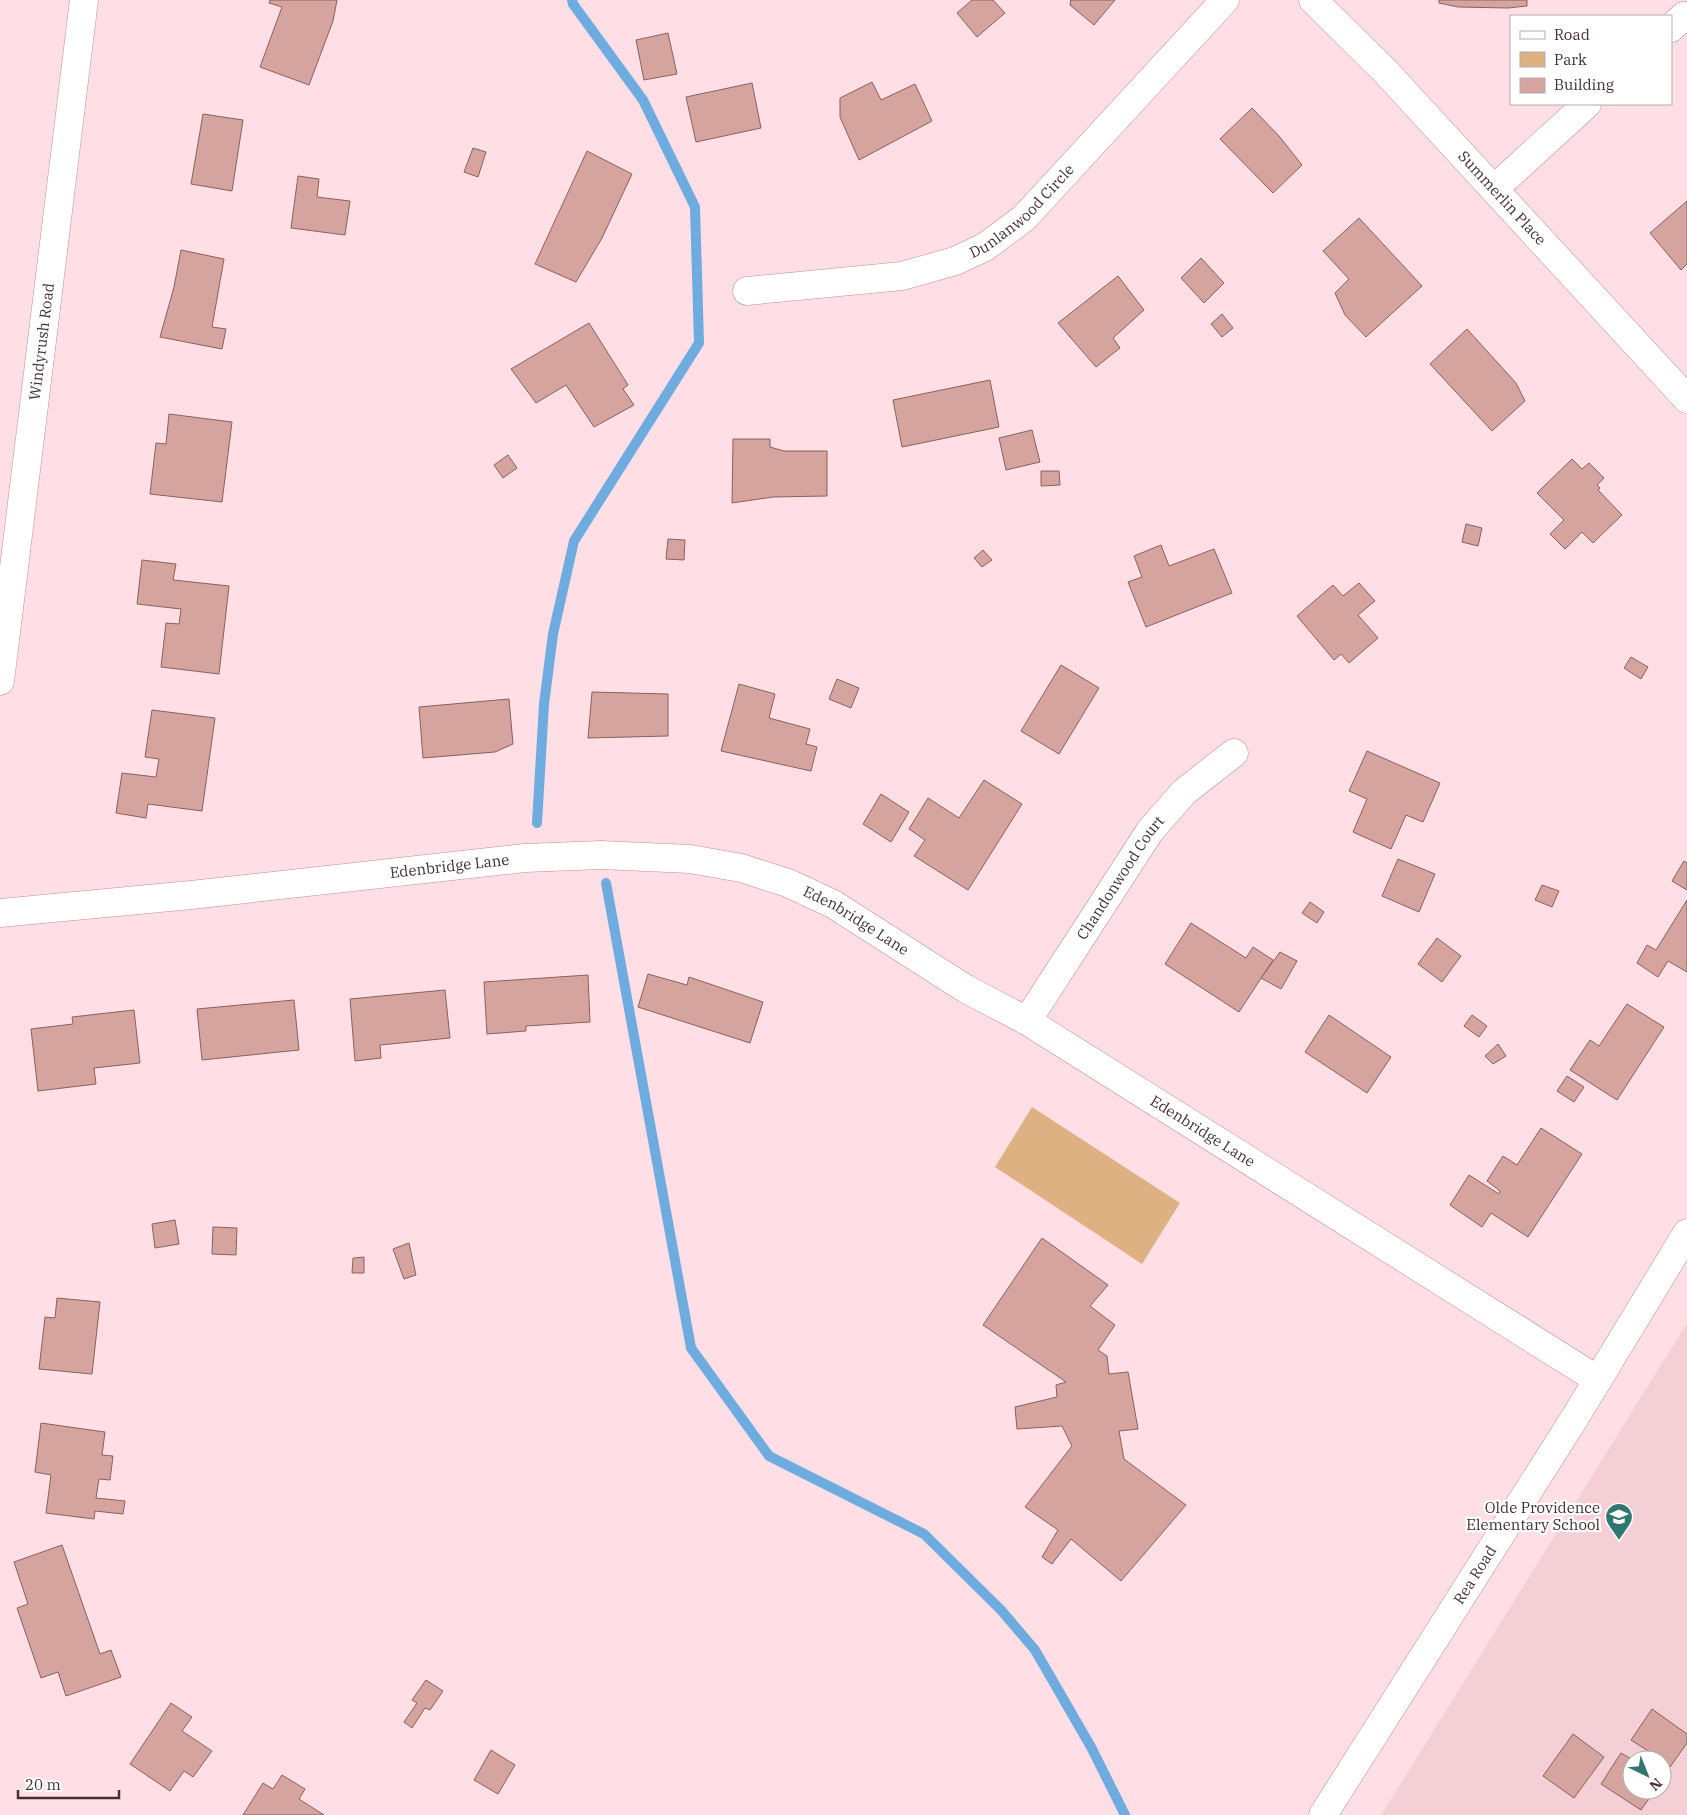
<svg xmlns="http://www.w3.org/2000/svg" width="1687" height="1815" font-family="'IBM Plex Serif',serif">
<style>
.built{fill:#f4d0d6;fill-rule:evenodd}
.green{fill:#deb183}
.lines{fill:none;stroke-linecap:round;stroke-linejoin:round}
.stream{stroke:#6eabdf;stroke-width:10}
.building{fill:#d5a49e;stroke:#8c605b}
.minor-casing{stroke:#be8e97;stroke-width:29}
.major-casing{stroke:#be8e97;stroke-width:29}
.minor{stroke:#fff;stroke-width:28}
.major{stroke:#fff;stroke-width:28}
.labels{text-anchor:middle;stroke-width:4.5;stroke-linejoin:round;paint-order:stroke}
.street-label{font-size:15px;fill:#432f33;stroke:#fff}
.poi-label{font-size:15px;fill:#432f33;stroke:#fff;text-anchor:end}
</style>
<rect width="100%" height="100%" fill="#ffdfe5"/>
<!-- built -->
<path class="built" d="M1687,1323V1815H1381ZM1632,1760H1662V1790H1632Z"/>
<!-- green -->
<path class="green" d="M1032,1107L1180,1203L1142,1264L995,1167Z"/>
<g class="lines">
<!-- stream -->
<g class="stream">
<path d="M537,823L544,704L553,634L574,541L699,343L695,207L643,100L573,4L572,0"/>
<path d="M606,883L691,1348L769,1456L924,1534L1001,1610L1035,1650L1091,1747L1125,1815"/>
</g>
</g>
<!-- building -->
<g class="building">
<path d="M270,0H337L333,21L309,85L260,67L282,7L269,3Z"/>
<path d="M972,0H993L1005,13L977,37L957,13Z"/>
<path d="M1071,0H1070H1115L1094,25L1070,5Z"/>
<path d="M1439,0H1527V6L1508,8L1458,7L1439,3Z"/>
<path d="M668,33L677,74L644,80L636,40Z"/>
<path d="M872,82L881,100L915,84L932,121L859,160L840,117V98Z"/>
<path d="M752,83L761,128L696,142L686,97Z"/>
<path d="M1252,108L1279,136L1302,165L1273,193L1220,139Z"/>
<path d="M203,114L243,120L232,191L191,184Z"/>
<path d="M473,148L486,152L478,177L464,172Z"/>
<path d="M587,151L632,174L602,238L576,282L535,264Z"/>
<path d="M298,176L319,179L317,197L350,201L345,235L291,228Z"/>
<path d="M1687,201V264L1681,270L1650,233Z"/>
<path d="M1359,218L1422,286L1366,337L1345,315L1335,293L1349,279L1323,251Z"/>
<path d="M181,250L224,259L212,327L226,329L222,349L160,337L174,287Z"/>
<path d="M1201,258L1224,283L1204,303L1181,278Z"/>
<path d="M1118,276L1144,310L1113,338L1120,348L1096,367L1058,323Z"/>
<path d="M1222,314L1233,328L1222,337L1211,324Z"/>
<path d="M589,323L628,385L623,389L634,405L594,427L566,385L536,403L511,369Z"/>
<path d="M1467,329L1516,383L1525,401L1492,431L1430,364Z"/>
<path d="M990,380L999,427L902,447L893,400Z"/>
<path d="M169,414L232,422L222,502L150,494L156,443L166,444Z"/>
<path d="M1032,430L1040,462L1006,470L999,438Z"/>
<path d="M733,439H770V447L784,451H827V496L773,497L732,503Z"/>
<path d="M508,455L517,468L503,478L494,465Z"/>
<path d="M1572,459L1582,469L1589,463L1604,478L1597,485L1600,488L1598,490L1622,515L1593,543L1582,532L1565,549L1550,534L1564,520L1537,493Z"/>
<path d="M1041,471H1059L1060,485L1041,486Z"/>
<path d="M1466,524L1482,528L1478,546L1462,542Z"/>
<path d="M668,539L685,540L684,560L666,559Z"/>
<path d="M1161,545L1169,566L1214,549L1232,593L1146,627L1128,582L1142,577L1134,556Z"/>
<path d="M983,550L992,560L982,567L974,558Z"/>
<path d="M142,560L176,564L173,580L229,586L219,674L161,667L166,623L179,624L181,609L137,604Z"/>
<path d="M1359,583L1375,601L1358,615L1378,638L1349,663L1341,654L1334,660L1297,616L1333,585L1343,596Z"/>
<path d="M1631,657L1648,667L1641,679L1624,668Z"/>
<path d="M1061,665L1099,688L1059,754L1021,731Z"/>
<path d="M837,679L859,688L851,708L829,699Z"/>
<path d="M739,684L775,694L769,718L810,729L806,744L817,747L811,771L721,751Z"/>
<path d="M592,692L668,694V736L588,738Z"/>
<path d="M509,699L513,744L495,752L423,758L419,707Z"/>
<path d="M152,710L215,718L202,811L148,804L146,818L116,813L122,773L156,777L159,759L145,757Z"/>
<path d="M1367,751L1440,783L1423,822L1406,815L1391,849L1353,832L1367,799L1349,791Z"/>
<path d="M984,780L1022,804L968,890L914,856L925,840L909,829L928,798L959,818Z"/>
<path d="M881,794L909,812L891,842L863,824Z"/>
<path d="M1398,859L1435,874L1419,912L1382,896Z"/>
<path d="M1684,861L1687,863V890L1672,881Z"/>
<path d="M1542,885L1559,891L1552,907L1535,900Z"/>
<path d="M1687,900V972L1668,961L1658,977L1637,963L1647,945L1656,950Z"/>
<path d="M1310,902L1324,912L1317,923L1302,913Z"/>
<path d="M1191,923L1246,958L1253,947L1273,960L1239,1012L1165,964Z"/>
<path d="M1437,938L1461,956L1442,982L1418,964Z"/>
<path d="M1280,952L1297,961L1281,989L1261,978Z"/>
<path d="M648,974L687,985L689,977L763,1002L750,1043L638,1007Z"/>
<path d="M588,975L590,1022L526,1026V1031L487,1034L484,982Z"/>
<path d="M445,990L450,1038L380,1045L381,1058L355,1061L350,999Z"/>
<path d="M294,1000L299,1050L202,1060L197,1009Z"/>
<path d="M1627,1004L1664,1027L1617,1100L1570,1070L1590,1040L1599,1046Z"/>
<path d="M134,1010L140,1063L94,1068L96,1084L38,1091L31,1029L73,1024L72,1017Z"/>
<path d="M1329,1015L1391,1057L1367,1093L1305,1052Z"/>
<path d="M1472,1015L1487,1026L1479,1037L1464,1026Z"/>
<path d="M1498,1044L1506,1056L1493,1064L1485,1056Z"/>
<path d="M1567,1076L1584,1087L1574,1102L1557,1091Z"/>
<path d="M1541,1128L1582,1154L1528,1237L1491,1213L1482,1227L1450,1205L1469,1175L1499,1194L1500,1191L1487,1181L1503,1156L1517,1165Z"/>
<path d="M175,1220L179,1244L155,1248L152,1224Z"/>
<path d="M213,1227L237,1228L236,1255L212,1254Z"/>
<path d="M1042,1238L1108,1285L1090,1306L1115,1325L1098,1350L1107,1356L1109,1374L1128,1372L1138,1429L1119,1431L1124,1459L1186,1505L1121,1581L1071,1539L1052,1564L1042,1557L1058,1530L1025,1507L1072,1446L1062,1426L1017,1429L1015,1407L1057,1397L1056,1385L1066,1382L983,1325Z"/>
<path d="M409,1243L416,1275L404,1279L393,1249Z"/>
<path d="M364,1257V1273H352L353,1258Z"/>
<path d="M57,1298L100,1302L92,1374L39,1369L45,1317L55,1318Z"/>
<path d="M41,1423L105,1432L102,1455L113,1456L110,1480L99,1479L96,1498L125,1501L123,1514L95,1511L94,1519L46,1513L51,1475L35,1472Z"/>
<path d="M62,1545L100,1654L111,1650L121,1677L66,1696L58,1672L41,1678L17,1608L28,1604L14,1562Z"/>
<path d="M426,1680L443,1691L430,1710L425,1708L412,1728L404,1722L417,1703L412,1700Z"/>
<path d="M171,1703L192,1717L182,1731L212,1751L193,1777L184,1771L170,1791L130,1764Z"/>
<path d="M1652,1709L1687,1734V1743L1670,1767L1662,1760L1631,1740Z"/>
<path d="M1573,1734L1604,1757L1574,1798L1543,1776Z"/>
<path d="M491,1750L515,1765L498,1794L474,1780Z"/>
<path d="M1621,1753L1633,1760L1632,1790H1655L1641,1810L1601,1784Z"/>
<path d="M282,1775L305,1789L299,1799L324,1815H243L263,1783L273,1789Z"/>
</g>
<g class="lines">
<defs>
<g id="minor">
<path id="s1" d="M1313,0L1385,71L1687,399"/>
<path d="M1671,28L1684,16"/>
<path d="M1494,189L1587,104"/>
<path id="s2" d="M747,291L902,276L955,261L985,247L1024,218L1225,0"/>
<path id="s3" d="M0,681L84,0"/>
<path id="s4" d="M0,913L191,895L525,858L601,855L690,859L741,868L788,883L833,904L966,989L1027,1021L1598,1380"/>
<path id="s5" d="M1027,1021L1150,831L1184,792L1234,753"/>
</g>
<g id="major">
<path id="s6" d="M1323,1815L1574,1419L1687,1233"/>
</g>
</defs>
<!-- minor casing -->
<use href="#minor" class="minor-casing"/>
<!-- major casing -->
<use href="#major" class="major-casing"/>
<!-- minor -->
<use href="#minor" class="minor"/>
<!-- major -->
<use href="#major" class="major"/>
</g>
<!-- icons -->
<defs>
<symbol id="school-pin" viewBox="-11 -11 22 30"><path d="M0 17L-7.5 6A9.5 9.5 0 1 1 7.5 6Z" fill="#2f7770" stroke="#fff"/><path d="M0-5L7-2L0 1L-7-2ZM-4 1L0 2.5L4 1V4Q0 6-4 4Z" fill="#fff"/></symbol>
</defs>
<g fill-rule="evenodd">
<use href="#school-pin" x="1603" y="1501" width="32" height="43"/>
</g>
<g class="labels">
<!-- street labels -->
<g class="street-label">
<text dy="5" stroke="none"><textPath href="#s1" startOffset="274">Summerlin Place</textPath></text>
<text dy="5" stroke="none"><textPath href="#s2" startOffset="295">Dunlanwood Circle</textPath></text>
<text dy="5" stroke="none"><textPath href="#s3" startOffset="342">Windyrush Road</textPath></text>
<text dy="5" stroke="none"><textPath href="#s4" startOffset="452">Edenbridge Lane</textPath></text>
<text dy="5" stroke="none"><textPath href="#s5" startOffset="171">Chandonwood Court</textPath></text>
<text dy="5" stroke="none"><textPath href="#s4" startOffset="872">Edenbridge Lane</textPath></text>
<text dy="5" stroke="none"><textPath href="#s4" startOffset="1278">Edenbridge Lane</textPath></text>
<text dy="5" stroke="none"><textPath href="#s6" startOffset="284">Rea Road</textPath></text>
</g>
<!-- poi labels -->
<g class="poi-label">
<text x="1600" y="1513">Olde Providence<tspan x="1600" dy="17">Elementary School</tspan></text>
</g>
</g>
<!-- legend -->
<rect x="1510" y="15" width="162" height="90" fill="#ffffff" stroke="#b4acad"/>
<rect x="1520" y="31" width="25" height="8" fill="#ffffff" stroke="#b4acad"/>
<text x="1554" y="40" font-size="15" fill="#432f33">Road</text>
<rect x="1520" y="52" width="25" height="15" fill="#deb183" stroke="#b4acad"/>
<text x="1554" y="65" font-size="15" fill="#432f33">Park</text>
<rect x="1520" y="78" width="25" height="15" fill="#d5a49e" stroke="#b4acad"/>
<text x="1554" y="90" font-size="15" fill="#432f33">Building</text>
<!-- north arrow -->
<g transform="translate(1647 1775) rotate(137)"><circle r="24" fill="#ffffff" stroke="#b4acad"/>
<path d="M0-4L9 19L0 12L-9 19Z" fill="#2f7770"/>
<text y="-8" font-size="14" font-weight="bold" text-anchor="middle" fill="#432f33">N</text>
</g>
<!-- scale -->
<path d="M18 1790v8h101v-8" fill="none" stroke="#432f33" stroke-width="2.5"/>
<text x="25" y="1790" font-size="15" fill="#432f33" stroke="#ffffff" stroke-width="4" paint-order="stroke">20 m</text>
</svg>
